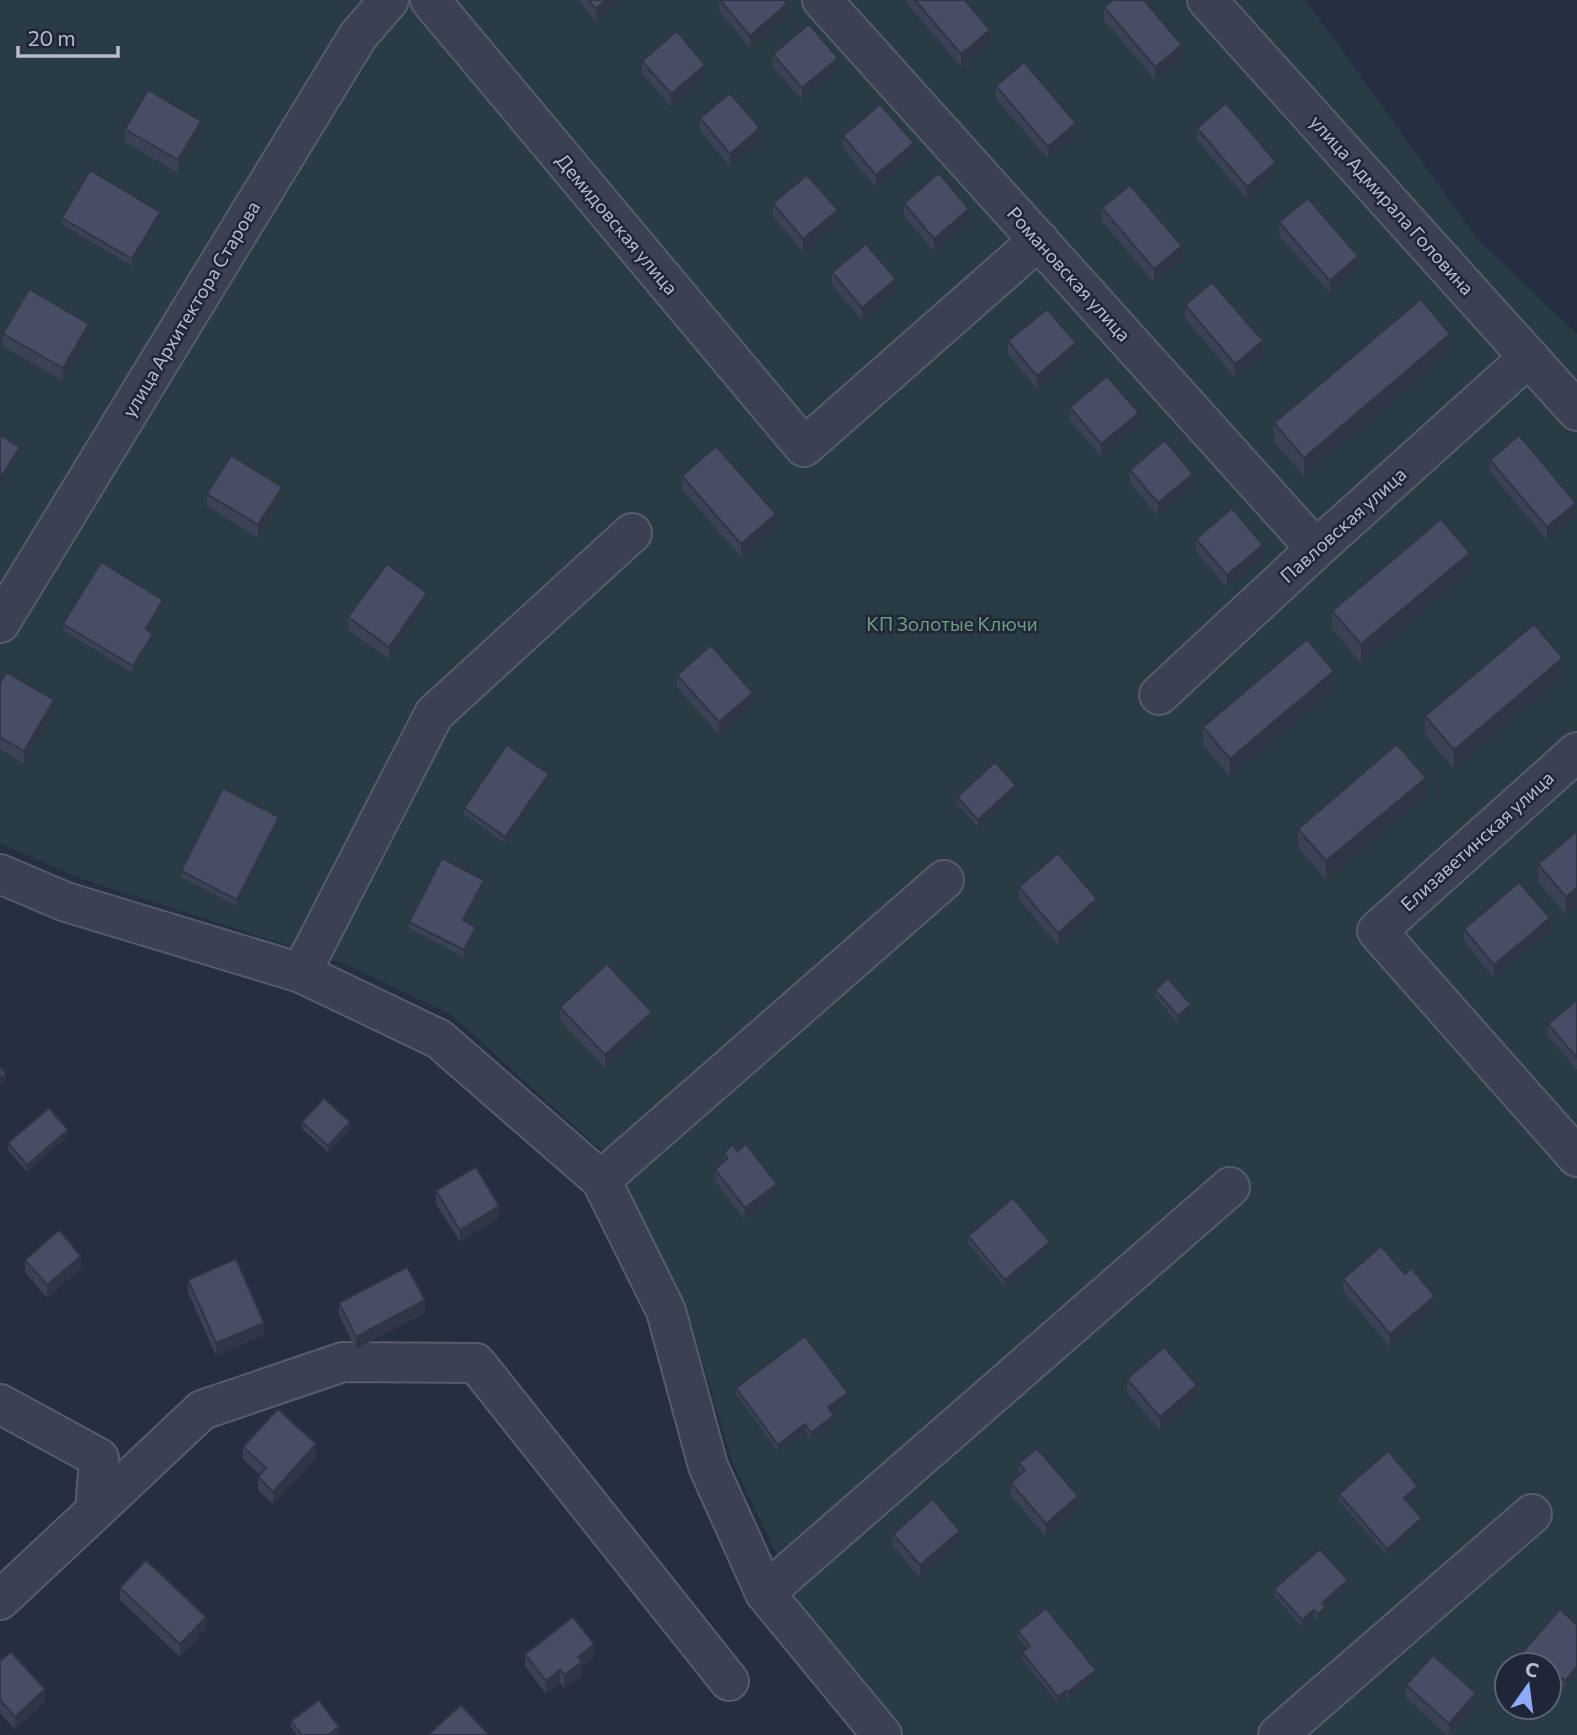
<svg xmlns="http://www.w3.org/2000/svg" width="1577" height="1735" font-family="Commissioner,sans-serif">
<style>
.green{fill:#293c43;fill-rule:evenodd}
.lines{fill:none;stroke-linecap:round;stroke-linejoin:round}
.minor-casing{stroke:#565c6c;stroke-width:42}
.minor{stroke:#3b4152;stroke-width:38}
.wall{fill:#3c4256}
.shaded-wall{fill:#313646}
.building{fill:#464d64;stroke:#313646;stroke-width:2}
.labels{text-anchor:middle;stroke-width:5;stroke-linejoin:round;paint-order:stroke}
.street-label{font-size:19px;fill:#b8bccc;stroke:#1f2637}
.park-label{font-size:19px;fill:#6f9d80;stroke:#1f2637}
</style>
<rect width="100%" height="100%" fill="#262e42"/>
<!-- green -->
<path class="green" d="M0,0H1305L1313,10L1479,241L1577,334V1735H901L799,1601L732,1461L687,1309L601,1150L450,1014L345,964L82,879L0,843ZM1507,1665H1549V1707H1507Z"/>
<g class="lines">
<defs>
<g id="minor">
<path d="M430,0L804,447L1039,240"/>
<path d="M822,0L1316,549"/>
<path d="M1207,0L1577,411"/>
<path d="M0,623L358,36L389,0"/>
<path d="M1159,695L1316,549L1529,357"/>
<path d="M1577,752L1377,931L1577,1157"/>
<path d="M0,874L66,902L301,973L439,1039L601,1180L666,1311L708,1466L765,1593L882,1735"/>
<path d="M301,973L434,714L632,533"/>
<path d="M601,1180L944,880"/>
<path d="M0,1404L99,1458L95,1511L0,1600"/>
<path d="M95,1511L202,1410L343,1362L476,1363L729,1681"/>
<path d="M765,1593L1230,1187"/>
<path d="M1278,1735L1532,1514"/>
</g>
</defs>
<!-- minor casing -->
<use href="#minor" class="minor-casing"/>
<!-- minor -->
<use href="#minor" class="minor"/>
</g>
<!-- wall -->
<g class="wall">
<path d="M578,0H621L596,21Z"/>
<path d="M719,0H784L787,17L750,48L719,11Z"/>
<path d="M907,0H965L990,42L961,67L907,3Z"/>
<path d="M1104,7L1182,57L1155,80L1104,20Z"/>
<path d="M773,54L838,70L802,100L773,67Z"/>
<path d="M642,61L705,78L671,107L642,73Z"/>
<path d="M996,86L1076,136L1048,159L996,99Z"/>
<path d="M700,118L760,141L730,166L700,131Z"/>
<path d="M1197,128L1276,175L1247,199L1197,140Z"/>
<path d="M125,129L201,134L178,173L125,142Z"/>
<path d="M843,136L914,156L876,188L843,148Z"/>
<path d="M773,203L838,223L803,252L773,216Z"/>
<path d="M904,203L969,221L934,251L904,216Z"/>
<path d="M1102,208L1182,259L1154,282L1102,221Z"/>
<path d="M62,218H160L132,266L62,224Z"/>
<path d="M1279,222L1358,269L1330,293L1279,235Z"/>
<path d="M832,272L896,291L862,320L832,285Z"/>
<path d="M1185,305L1263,354L1235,377L1185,318Z"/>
<path d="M3,334L89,337L63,381L3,346Z"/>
<path d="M1008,341L1076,355L1037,389L1008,354Z"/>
<path d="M1450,353L1304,476L1274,442V423Z"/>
<path d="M1070,407L1139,425L1101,457L1070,420Z"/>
<path d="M1490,460L1576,516L1547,540L1490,472Z"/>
<path d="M1130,470L1193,486L1158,516L1130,483Z"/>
<path d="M682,476L776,527L741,557L682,489Z"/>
<path d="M207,494L282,500L258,538L207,506Z"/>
<path d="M1196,539L1263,557L1227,588L1196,551Z"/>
<path d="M1470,571L1361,663L1332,629V611Z"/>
<path d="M427,606L389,659L348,630V617Z"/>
<path d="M163,607L149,631L153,640L133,673L63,630V624Z"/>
<path d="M677,675L753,705L719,735L677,687Z"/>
<path d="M1563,677L1454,769L1425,735V716Z"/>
<path d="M0,683L54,713L24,764L0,749Z"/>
<path d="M1334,690L1230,777L1203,745V727Z"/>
<path d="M549,780L505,843L464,814V808Z"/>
<path d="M1016,792L978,827L957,803V797Z"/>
<path d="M1426,796L1326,880L1298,847V829Z"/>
<path d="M279,823L237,906L181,877V871Z"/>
<path d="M1577,831L1566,915L1538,882V864Z"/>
<path d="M484,886L466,922L476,933L464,957L409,928V922Z"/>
<path d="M1019,887L1097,912L1058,945L1019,899Z"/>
<path d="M1464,929L1550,931L1494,978L1464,941Z"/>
<path d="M1155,990L1191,1012L1178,1023L1155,996Z"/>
<path d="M1577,1000V1070L1548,1036V1024Z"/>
<path d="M560,1007L652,1025L605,1068L560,1020Z"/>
<path d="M302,1122L350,1128L328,1152L302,1129Z"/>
<path d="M68,1136L27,1172L8,1150V1143Z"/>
<path d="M724,1152L777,1196L745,1220L715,1181V1169L724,1162Z"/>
<path d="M436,1191L499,1218L460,1242L436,1204Z"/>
<path d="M968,1236L1050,1249L1005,1286L968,1243Z"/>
<path d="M25,1260L81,1268L47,1298L25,1272Z"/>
<path d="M1343,1279L1435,1308L1390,1347L1343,1291Z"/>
<path d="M188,1280L264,1335L216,1356L188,1292Z"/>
<path d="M339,1303L425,1313L356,1349L339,1315Z"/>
<path d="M1127,1379L1197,1397L1160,1430L1127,1392Z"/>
<path d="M736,1388L848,1399L831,1411L834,1422L811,1439L805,1431L778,1451L736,1394Z"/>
<path d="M243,1447L316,1457L273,1504L258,1490V1477L260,1475L243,1459Z"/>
<path d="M1019,1463L1078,1509L1046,1537L1011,1496V1483L1019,1476Z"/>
<path d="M1418,1492L1407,1501L1422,1525L1387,1555L1339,1501V1494Z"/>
<path d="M893,1534L960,1544L920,1578L893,1546Z"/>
<path d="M1348,1587L1326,1606V1613L1318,1620L1314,1616L1302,1627L1274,1595V1589Z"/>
<path d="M120,1588L206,1629L180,1657L120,1600Z"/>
<path d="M1577,1625L1565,1687L1552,1677L1549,1665H1524L1520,1662V1655Z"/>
<path d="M1018,1631L1096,1676L1068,1699L1066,1697L1058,1703L1022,1659V1652L1027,1648L1018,1637Z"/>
<path d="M525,1654L594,1657L582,1667V1675L564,1688L560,1683L546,1694L525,1666Z"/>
<path d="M0,1661L45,1702L15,1729L0,1713Z"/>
<path d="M1406,1685L1476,1706L1450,1735H1447L1406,1698Z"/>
<path d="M291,1721L339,1734L337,1735H297L291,1727Z"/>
</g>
<!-- shaded-wall -->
<g class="shaded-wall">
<path d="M606,0H621L596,21V9Z"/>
<path d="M787,4V17L750,48V36Z"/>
<path d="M990,30V42L961,67V54Z"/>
<path d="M1182,45V57L1155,80V67Z"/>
<path d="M838,58V70L802,100V88Z"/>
<path d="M705,65V78L671,107V94Z"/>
<path d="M201,121V134L178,173V160Z"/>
<path d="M1076,123V136L1048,159V147Z"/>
<path d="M760,128V141L730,166V154Z"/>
<path d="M914,143V156L876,188V175Z"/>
<path d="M1276,162V175L1247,199V187Z"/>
<path d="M969,209V221L934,251V239Z"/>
<path d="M838,210V223L803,252V239Z"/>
<path d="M160,212V218L132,266V259Z"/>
<path d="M1182,246V259L1154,282V269Z"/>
<path d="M1358,256V269L1330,293V281Z"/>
<path d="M896,279V291L862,320V308Z"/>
<path d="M89,324V337L63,381V368Z"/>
<path d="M1450,334V353L1304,476V458Z"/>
<path d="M1263,341V354L1235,377V364Z"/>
<path d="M1076,343V355L1037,389V376Z"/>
<path d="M1139,413V425L1101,457V444Z"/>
<path d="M20,447V454L0,485V479Z"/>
<path d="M1193,474V486L1158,516V503Z"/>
<path d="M282,487V500L258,538V525Z"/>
<path d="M1576,503V516L1547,540V527Z"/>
<path d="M776,514V527L741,557V544Z"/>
<path d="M1263,545V557L1227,588V575Z"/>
<path d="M1470,553V571L1361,663V644Z"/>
<path d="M427,593V606L389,659V647Z"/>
<path d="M163,600V607L146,636V629Z"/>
<path d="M153,634V640L133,673V666Z"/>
<path d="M1563,658V677L1454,769V750Z"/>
<path d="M1334,671V690L1230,777V759Z"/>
<path d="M753,693V705L719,735V722Z"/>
<path d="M54,700V713L24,764V751Z"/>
<path d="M549,774V780L505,843V837Z"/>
<path d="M1426,778V796L1326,880V861Z"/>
<path d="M1016,785V792L978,827V820Z"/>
<path d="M279,817V823L237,906V900Z"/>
<path d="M484,880V886L463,927V920Z"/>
<path d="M1577,888V906L1566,915V897Z"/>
<path d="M1097,899V912L1058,945V933Z"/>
<path d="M1550,918V931L1494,978V965Z"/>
<path d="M476,927V933L464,957V950Z"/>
<path d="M1191,1005V1012L1178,1023V1016Z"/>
<path d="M652,1012V1025L605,1068V1055Z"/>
<path d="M6,1073V1079L0,1086V1079Z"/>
<path d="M350,1122V1128L328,1152V1146Z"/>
<path d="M68,1130V1136L27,1172V1165Z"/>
<path d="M777,1184V1196L745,1220V1208Z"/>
<path d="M499,1206V1218L460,1242V1230Z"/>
<path d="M1050,1242V1249L1005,1286V1280Z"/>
<path d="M81,1256V1268L47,1298V1285Z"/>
<path d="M1435,1296V1308L1390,1347V1334Z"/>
<path d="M425,1300V1313L356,1349V1337Z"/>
<path d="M264,1323V1335L216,1356V1343Z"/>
<path d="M1197,1385V1397L1160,1430V1417Z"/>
<path d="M848,1393V1399L828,1413V1407Z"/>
<path d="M834,1415V1422L811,1439V1433Z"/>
<path d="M805,1424V1431L778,1451V1445Z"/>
<path d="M316,1444V1457L273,1504V1492Z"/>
<path d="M1418,1486V1492L1404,1504V1498Z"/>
<path d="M1078,1496V1509L1046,1537V1524Z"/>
<path d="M1422,1518V1525L1387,1555V1549Z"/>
<path d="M960,1531V1544L920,1578V1565Z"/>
<path d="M1348,1580V1587L1322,1609V1603Z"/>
<path d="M1326,1607V1613L1318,1620V1614Z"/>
<path d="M1314,1610V1616L1302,1627V1620Z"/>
<path d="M206,1617V1629L180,1657V1644Z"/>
<path d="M594,1644V1657L582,1667V1675L564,1688V1675L578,1657Z"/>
<path d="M1577,1667V1673L1565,1687V1681Z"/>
<path d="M560,1670V1683L546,1694V1681Z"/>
<path d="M1096,1670V1676L1068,1699V1692Z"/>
<path d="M1552,1670V1677L1549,1680V1674Z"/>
<path d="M45,1689V1702L15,1729V1717Z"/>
<path d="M1066,1691V1697L1058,1703V1697Z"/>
<path d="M1476,1693V1706L1449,1735V1724Z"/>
<path d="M339,1727V1734L337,1735H328Z"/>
</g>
<!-- building -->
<g class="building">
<path d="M588,0H606L596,9Z"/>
<path d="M720,0H784L787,4L750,36Z"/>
<path d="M915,0H965L990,30L961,54Z"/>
<path d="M1113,0H1144L1182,45L1155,67L1104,7Z"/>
<path d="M809,24L838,58L802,88L773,54Z"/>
<path d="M677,31L705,65L671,94L642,61Z"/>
<path d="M1024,62L1076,123L1048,147L996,86Z"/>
<path d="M148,90L201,121L178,160L125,129Z"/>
<path d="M730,93L760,128L730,154L700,118Z"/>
<path d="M1226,103L1276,162L1247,187L1197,128Z"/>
<path d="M880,104L914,143L876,175L843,136Z"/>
<path d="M90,170L160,212L132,259L62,218Z"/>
<path d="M939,173L969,209L934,239L904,203Z"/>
<path d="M807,175L838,210L803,239L773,203Z"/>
<path d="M1130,185L1182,246L1154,269L1102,208Z"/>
<path d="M1308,198L1358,256L1330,281L1279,222Z"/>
<path d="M866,244L896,279L862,308L832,272Z"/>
<path d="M1212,282L1263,341L1235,364L1185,305Z"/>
<path d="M29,289L89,324L63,368L3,334Z"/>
<path d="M1421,299L1450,334L1304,458L1274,423Z"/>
<path d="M1047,309L1076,343L1037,376L1008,341Z"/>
<path d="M1107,376L1139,413L1101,444L1070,407Z"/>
<path d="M0,435L20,447L0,479Z"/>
<path d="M1519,435L1576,503L1547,527L1490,460Z"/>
<path d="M1165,440L1193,474L1158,503L1130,470Z"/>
<path d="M716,446L776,514L741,544L682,476Z"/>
<path d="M231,455L282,487L258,525L207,494Z"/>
<path d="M1232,508L1263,545L1227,575L1196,539Z"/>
<path d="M1441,519L1470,553L1361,644L1332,611Z"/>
<path d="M101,562L163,600L146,629L153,634L133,666L63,624Z"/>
<path d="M387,564L427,593L389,647L348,617Z"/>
<path d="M1534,624L1563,658L1454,750L1425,716Z"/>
<path d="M1307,639L1334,671L1230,759L1203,727Z"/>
<path d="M711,645L753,693L719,722L677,675Z"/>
<path d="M6,672L54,700L24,751L0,737V683Z"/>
<path d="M1397,744L1426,778L1326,861L1298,829Z"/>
<path d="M507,745L549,774L505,837L464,808Z"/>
<path d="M995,762L1016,785L978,820L957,797Z"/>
<path d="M223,788L279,817L237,900L181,871Z"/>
<path d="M1577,831V888L1566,897L1538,864Z"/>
<path d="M1058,853L1097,899L1058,933L1019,887Z"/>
<path d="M442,858L484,880L463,920L476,927L464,950L409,922Z"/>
<path d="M1519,882L1550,918L1494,965L1464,929Z"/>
<path d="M607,964L652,1012L605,1055L560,1007Z"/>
<path d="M1168,978L1191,1005L1178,1016L1155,990Z"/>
<path d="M1577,1000V1058L1548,1024Z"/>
<path d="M0,1067L6,1073L0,1079Z"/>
<path d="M324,1098L350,1122L328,1146L302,1122Z"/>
<path d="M49,1108L68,1130L27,1165L8,1143Z"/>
<path d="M746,1144L777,1184L745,1208L715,1169L728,1158L724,1152L733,1145L737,1151Z"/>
<path d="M476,1167L499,1206L460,1230L436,1191Z"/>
<path d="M1013,1198L1050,1242L1005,1280L968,1236Z"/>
<path d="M59,1230L81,1256L47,1285L25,1260Z"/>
<path d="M1381,1246L1405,1274L1411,1268L1435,1296L1390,1334L1343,1279Z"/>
<path d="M236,1259L264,1323L216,1343L188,1280Z"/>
<path d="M407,1267L425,1300L356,1337L339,1303Z"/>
<path d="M805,1336L848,1393L828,1407L834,1415L811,1433L805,1424L778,1445L736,1388Z"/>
<path d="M1164,1347L1197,1385L1160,1417L1127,1379Z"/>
<path d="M278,1409L316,1444L273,1492L258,1477L266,1468L243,1447Z"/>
<path d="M1037,1448L1078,1496L1046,1524L1011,1483L1025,1470L1019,1463Z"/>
<path d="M1388,1451L1418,1486L1404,1498L1422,1518L1387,1549L1339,1494Z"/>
<path d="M933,1499L960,1531L920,1565L893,1534Z"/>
<path d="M1320,1549L1348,1580L1322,1603L1326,1607L1318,1614L1314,1610L1302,1620L1274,1589Z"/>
<path d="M146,1560L206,1617L180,1644L120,1588Z"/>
<path d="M1046,1608L1096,1670L1068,1692L1066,1691L1058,1697L1022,1652L1030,1646L1018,1631Z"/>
<path d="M1560,1609L1577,1625V1667L1565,1681L1552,1670L1549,1674V1665H1531L1520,1655Z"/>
<path d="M573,1617L594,1644L578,1657L582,1662L564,1675L560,1670L546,1681L525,1654Z"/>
<path d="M11,1652L45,1689L15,1717L0,1700V1661Z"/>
<path d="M1433,1655L1476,1693L1449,1724L1406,1685Z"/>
<path d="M319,1700L339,1727L328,1735H302L291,1721Z"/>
<path d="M461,1705L489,1735H428Z"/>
</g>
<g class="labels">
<!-- street labels -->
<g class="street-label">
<text transform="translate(1392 205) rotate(48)" y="7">улица Адмирала Головина</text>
<text transform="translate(617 224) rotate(50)" y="7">Демидовская улица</text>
<text transform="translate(1069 274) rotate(48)" y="7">Романовская улица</text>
<text transform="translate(191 309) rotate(-59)" y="7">улица Архитектора Старова</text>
<text transform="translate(1343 525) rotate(-42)" y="7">Павловская улица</text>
<text transform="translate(1477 841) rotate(-42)" y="7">Елизаветинская улица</text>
</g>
<!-- park labels -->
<g class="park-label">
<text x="952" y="631">КП Золотые Ключи</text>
</g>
</g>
<!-- north arrow -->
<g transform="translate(1528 1686) rotate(14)"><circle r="33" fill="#1f2637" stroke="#5c6273" stroke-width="2"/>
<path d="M0-5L12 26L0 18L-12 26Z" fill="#90a9f8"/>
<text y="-10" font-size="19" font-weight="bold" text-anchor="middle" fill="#b8bccc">С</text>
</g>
<!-- scale -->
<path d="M18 46v10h100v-10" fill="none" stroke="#b8bccc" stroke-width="3.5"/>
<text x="28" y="46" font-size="21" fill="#b8bccc" stroke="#1f2637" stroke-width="5" paint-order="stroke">20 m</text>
</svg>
